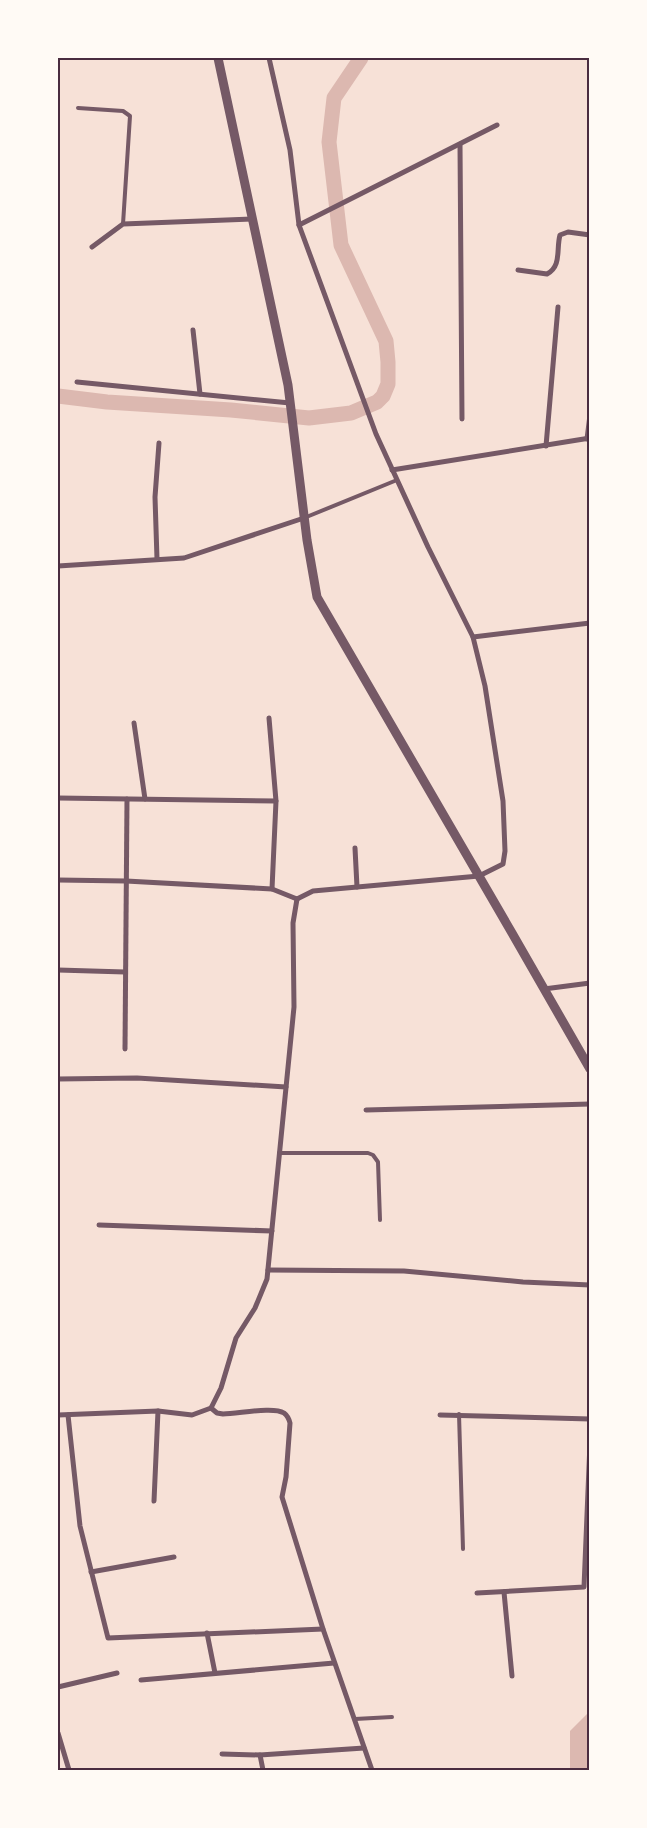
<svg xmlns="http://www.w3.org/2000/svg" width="647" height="1828" font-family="'Alegreya Sans',sans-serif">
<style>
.water{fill:#dcb8b0}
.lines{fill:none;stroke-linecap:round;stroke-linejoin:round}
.canal{stroke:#dcb8b0;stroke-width:15}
.service{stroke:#755966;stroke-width:4}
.minor{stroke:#755966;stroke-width:5}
.tertiary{stroke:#755966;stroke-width:9}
.neatline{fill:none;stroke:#4a2c40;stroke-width:2}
</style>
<rect width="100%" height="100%" fill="#f7e1d7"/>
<!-- water -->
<path class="water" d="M589,1712V1770H570V1731Z"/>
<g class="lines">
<!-- canal -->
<path class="canal" d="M58,396L107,402L231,410L309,418L351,413L377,402L383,396L388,384V362L386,341L341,245L329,142L334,98L361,58"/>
<!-- service -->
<g class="service">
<path d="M78,108L123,111L130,116L123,224"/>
<path d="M304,518L397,480"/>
<path d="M279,1153H368L373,1155L378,1162L380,1220"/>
<path d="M459,1414L463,1549"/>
<path d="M355,1719L392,1717"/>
</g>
<!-- minor -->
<g class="minor">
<path d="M269,58L290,150L299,225L376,434L428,547L473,637L485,686L503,801L505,851L503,864L479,876L313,891L297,899"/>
<path d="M460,144L462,419"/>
<path d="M299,225L497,125"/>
<path d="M92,247L123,224L252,219"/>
<path d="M518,270L547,274C562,266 556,249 560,235L568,232L590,235"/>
<path d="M193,330L200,394"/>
<path d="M77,382L290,403"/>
<path d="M587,439L590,415"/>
<path d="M546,446L558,307"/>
<path d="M392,470L590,438"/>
<path d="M157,559L155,497L159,443"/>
<path d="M58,566L184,558L304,518"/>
<path d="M473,637L590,623"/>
<path d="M269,718L276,801L272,889"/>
<path d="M134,723L145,799"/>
<path d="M58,798L276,801"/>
<path d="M355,848L357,887"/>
<path d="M58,880L126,881L272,889L297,899"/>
<path d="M58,970L125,972"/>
<path d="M544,989L590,983"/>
<path d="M125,1049L127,799"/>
<path d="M58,1079L137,1078L286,1087"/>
<path d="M366,1110L590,1104"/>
<path d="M99,1225L272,1231"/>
<path d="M268,1270L404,1271L523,1282L590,1285"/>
<path d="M211,1408L217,1413L223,1414C238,1414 273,1406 284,1413C288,1416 289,1419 290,1423L286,1477L282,1497L323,1629L372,1770"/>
<path d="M58,1415L158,1411L192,1415L211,1408L221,1388L236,1338L255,1308L267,1279L294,1007L293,923L297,899"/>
<path d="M68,1415L80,1526L108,1638L323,1629"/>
<path d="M440,1415L590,1419"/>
<path d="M154,1501L158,1411"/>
<path d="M91,1572L174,1557"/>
<path d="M504,1592L512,1676"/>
<path d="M477,1593L584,1587L590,1443"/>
<path d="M207,1633L215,1673"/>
<path d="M141,1680L334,1663"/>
<path d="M58,1687L117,1673"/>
<path d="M58,1733L69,1770"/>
<path d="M222,1754L260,1755L364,1748"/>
<path d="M260,1755L263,1770"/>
</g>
<!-- tertiary -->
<path class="tertiary" d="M218,58L288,385L307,540L317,597L512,933L590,1069"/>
</g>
<!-- border -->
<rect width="647" height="1828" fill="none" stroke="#fffaf5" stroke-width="118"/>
<rect x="59" y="59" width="529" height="1710" class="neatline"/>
</svg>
